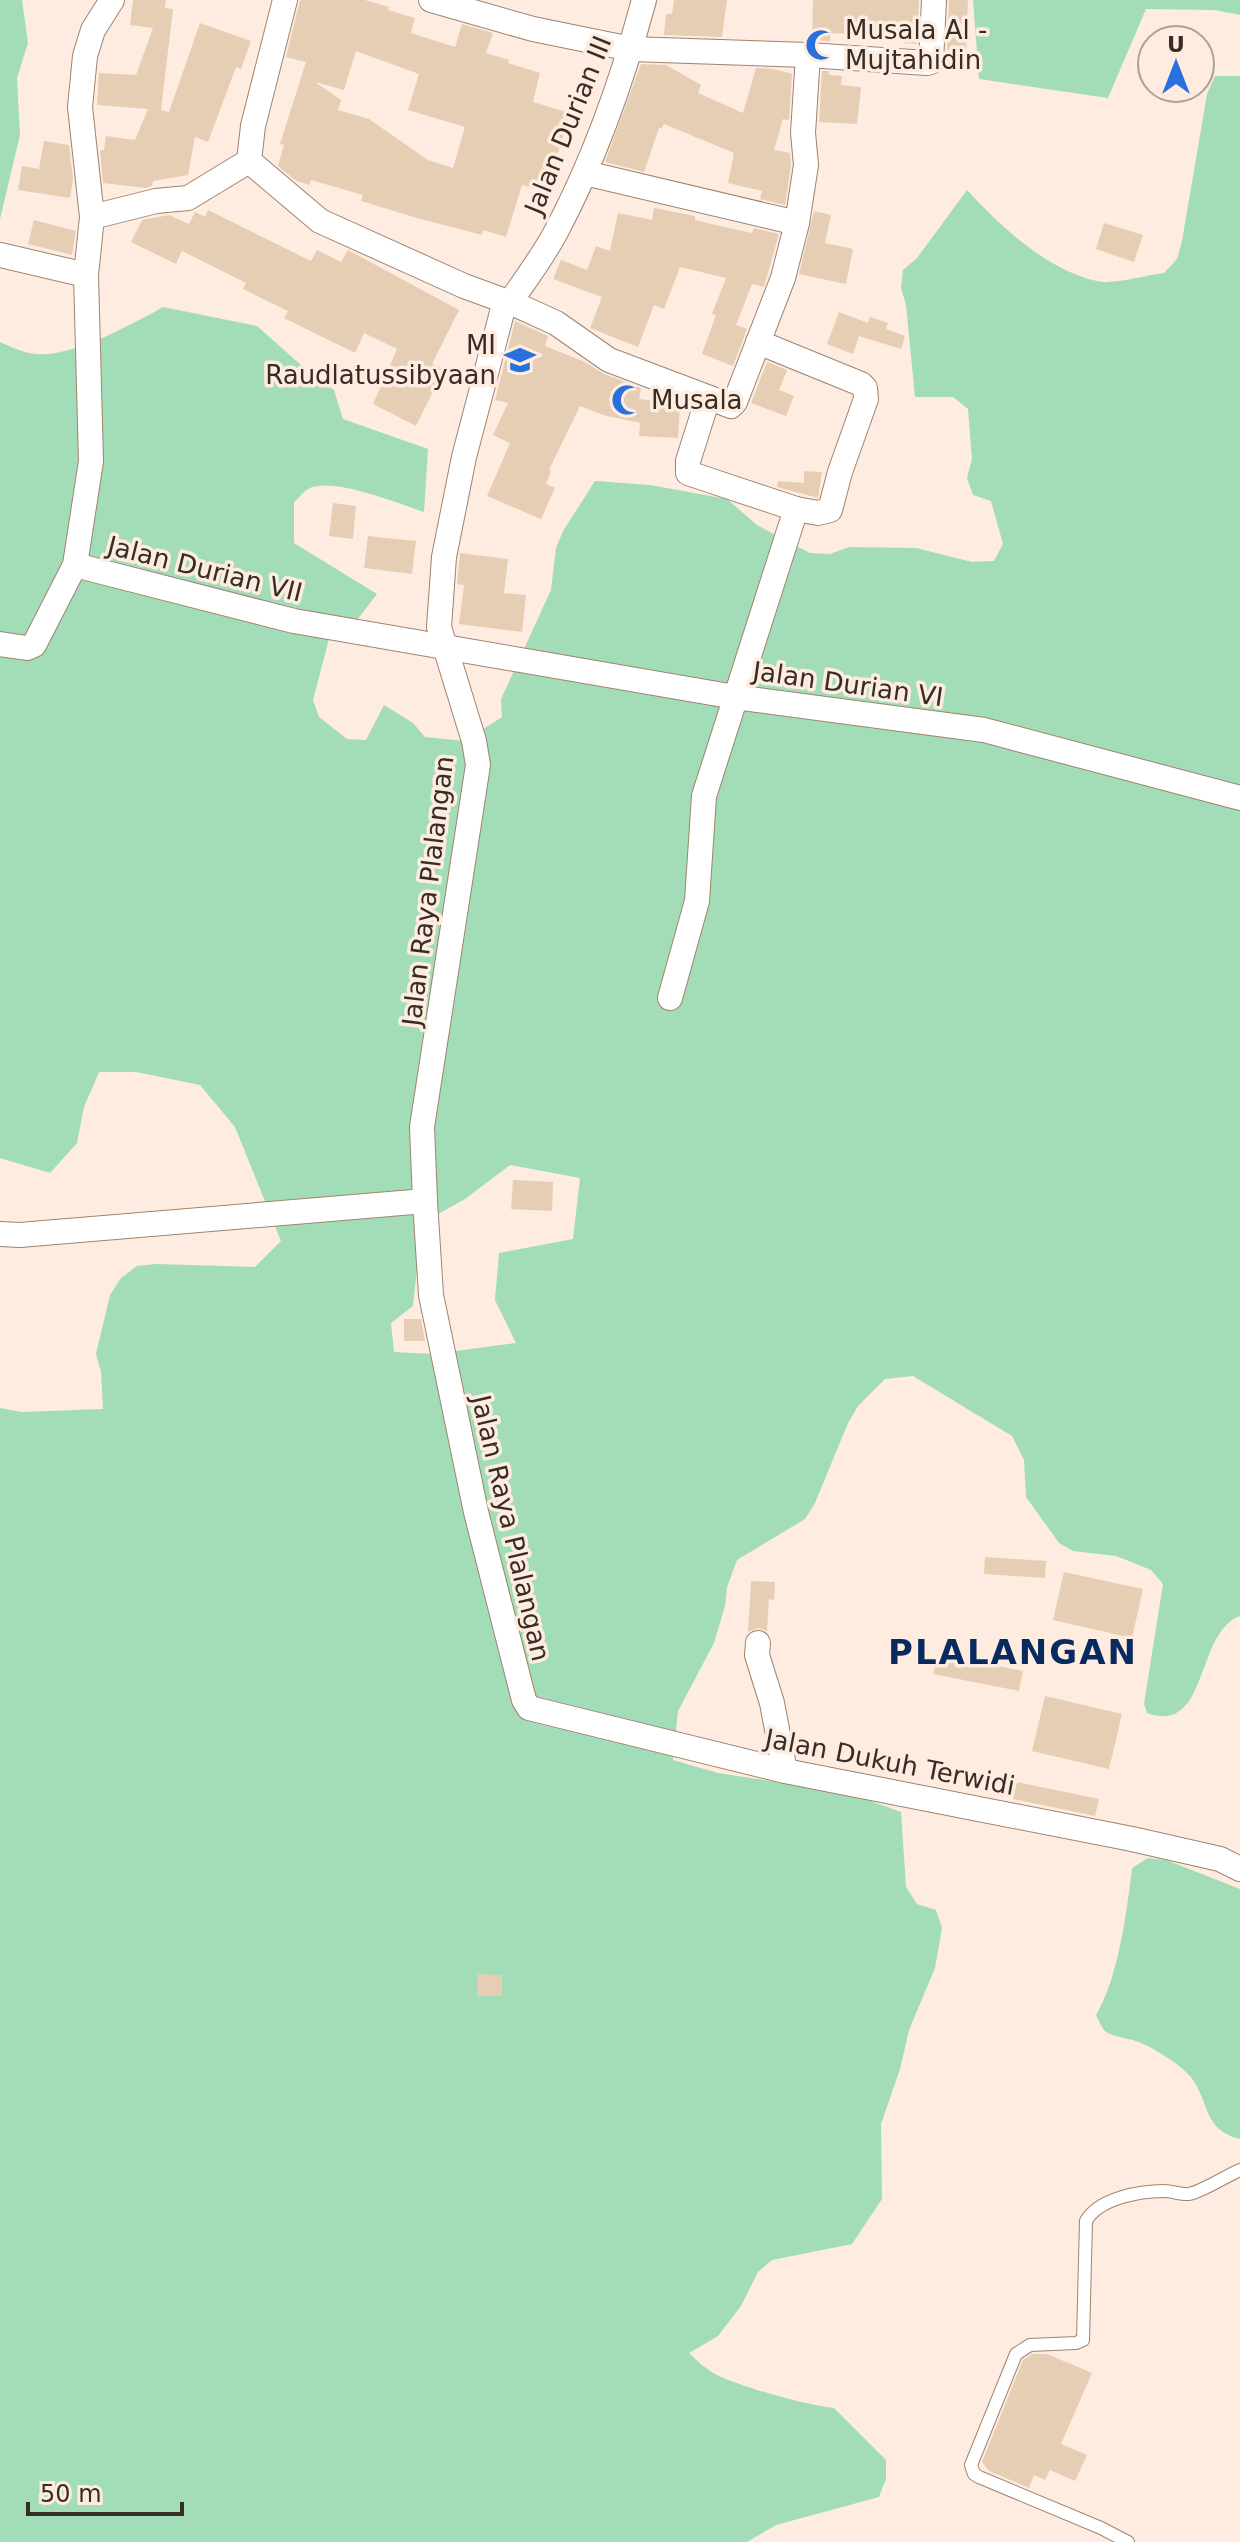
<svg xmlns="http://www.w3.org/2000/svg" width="1240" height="2542" font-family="'DejaVu Sans',sans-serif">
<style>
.green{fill:#a2ddb7;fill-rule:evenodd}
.building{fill:#e6ceb5;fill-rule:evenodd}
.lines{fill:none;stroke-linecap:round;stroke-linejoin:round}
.service-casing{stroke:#9e8470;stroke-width:14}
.minor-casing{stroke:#9e8470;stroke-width:26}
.service{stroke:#fff;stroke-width:12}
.minor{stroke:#fff;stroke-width:24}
.labels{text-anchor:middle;stroke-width:7;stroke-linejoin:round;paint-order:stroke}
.poi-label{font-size:26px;fill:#382d25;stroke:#fdecdf;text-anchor:start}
.street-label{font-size:26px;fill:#382d25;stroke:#fdecdf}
.district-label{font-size:34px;font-weight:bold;letter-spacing:2px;fill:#082a5e;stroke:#fdecdf}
</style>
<rect width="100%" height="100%" fill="#fdecdf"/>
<!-- green -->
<g class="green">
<path d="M0,0H22L28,43L17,78L20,135L0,219Z"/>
<path d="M973,0H1240V15L1214,10L1146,9L1108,98L979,79Z"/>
<path d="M1215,76H1240V1616C1195,1632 1209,1736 1147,1713L1144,1704L1163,1584L1151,1570L1134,1563L1116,1556L1073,1551L1059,1543L1026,1497L1024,1460L1012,1436L913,1376L885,1379L858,1406L848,1423L815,1503L805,1519L737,1560L727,1587L725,1606L714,1643L678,1711L673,1760L718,1773L848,1793L901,1812L906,1887L917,1904L936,1910L942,1928L935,1968L909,2030L900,2069L881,2124L882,2199L852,2244L772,2260L758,2272L741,2306L718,2336L689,2353C698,2362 707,2370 719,2376C742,2387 809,2406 834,2408L886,2460V2479L879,2497L776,2525L747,2542H0V1408L22,1412L103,1409L101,1372L96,1354L110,1295L121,1278L137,1266L156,1264L255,1267L281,1241L235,1127L200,1085L136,1072H99L84,1107L77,1143L50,1173L0,1158V342C11,347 23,353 36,354C70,358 133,324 163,307L257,326L301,365L334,390L343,419L428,449L424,512C399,504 332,476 308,489C303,492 299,498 294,502V543L377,594L350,629L330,635L313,700L319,717L347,739L366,740L384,705L413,723L425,737L465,741L502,717L501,699L551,590L556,548L563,531L595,481L650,485L727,499L757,525L810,553L830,554L849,547L916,548L972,562L994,561L1003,544L991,501L973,495L967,478L972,459L968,409L953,397H915L906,305L901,288L903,270L917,258L967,190C1000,226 1048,271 1097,281C1113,285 1147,275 1164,273L1177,259L1182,241L1207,94ZM510,1165L580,1178L573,1239L499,1253L495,1300L516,1343L433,1354L394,1352L391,1323L413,1306L422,1223L465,1199Z"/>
<path d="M1148,1858L1166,1860L1240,1889V2139C1200,2129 1211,2098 1188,2074C1176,2062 1157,2050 1141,2043C1131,2038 1114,2038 1105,2031C1102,2028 1098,2019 1096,2015C1118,1979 1127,1911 1132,1868Z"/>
</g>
<!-- building -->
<g class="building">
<path d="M133,0H166L165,8L173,9L161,110L169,112L200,23L251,41L241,69L236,67L208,142L195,137L188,175L153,181L152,186L146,188L103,183L100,150H104L106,136L135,140L148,109L97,105L99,73L136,75L153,28L130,25Z"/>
<path d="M300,0H365L389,7L388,10L415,18L411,33L455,47L462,24L493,33L486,53L509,60L508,63L540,73L533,102L570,113L556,160L561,161L553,188L542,184L540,190L522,185L506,237L483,230L482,235L417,218L361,201L363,195L311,180L309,185L295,180L278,166L284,145L280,144L306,62L286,57ZM356,51L419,74L408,110L465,127L453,168L428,160L369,119L338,110L341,100L315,82L344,90Z"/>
<path d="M674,0H727L722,37L664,35L666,14H672Z"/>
<path d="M813,0H919L917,44L903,43L904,36L830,33V41L812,40Z"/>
<path d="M949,0H968L966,50H947Z"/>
<path d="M641,64L666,65L701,85L698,93L743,113L756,68L774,69L792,74L789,120L783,119L774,150L790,153L791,165L785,205L760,199L762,191L728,183L734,153L664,124L662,128H659L644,172L605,162Z"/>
<path d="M822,71H829V75L842,76L841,85L861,87L857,124L819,122Z"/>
<path d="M44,141L69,145L73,179L70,198L18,190L22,166L39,169Z"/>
<path d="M654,208L695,216V220L720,226L752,233L754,228L779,234L764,287L752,284L736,325L747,329L733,366L702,354L716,315L712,314L726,278L680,267L664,309L654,305L638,347L590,328L602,297L553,279L561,260L587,270L596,246L610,251L618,213L652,220Z"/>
<path d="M208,210L311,261L317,250L341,262L348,250L459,310L432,364L444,369L416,426L373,404L397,349L364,333L355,353L284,318L288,311L243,289L246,283L182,251L176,264L131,242L142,220L169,215L189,224L195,212L205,217Z"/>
<path d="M814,211L831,215L825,243L853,249L846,284L799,274Z"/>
<path d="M34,220L76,231L72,255L28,244Z"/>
<path d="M1104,223L1143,235L1134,262L1096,249Z"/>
<path d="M839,312L868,323L870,317L888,323L886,329L905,336L901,349L859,336L853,354L827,344Z"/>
<path d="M515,321L548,336L545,346L585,362L604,374L641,388L639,399L680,403L678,438L639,436L640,423L603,415L580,406L549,470L551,471L546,484L555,488L541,519L487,496L510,443L493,435L508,403L495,400Z"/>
<path d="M767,362L787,370L779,390L794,396L786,416L751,403Z"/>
<path d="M804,471L822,472L818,498L777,487L778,481L804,483Z"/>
<path d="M333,503L356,506L353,539L329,536Z"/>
<path d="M368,536L416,541L412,574L364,568Z"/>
<path d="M460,553L508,559L504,593L526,595L522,632L459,624L464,585L457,584Z"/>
<path d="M513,1180L553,1182L552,1211L511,1209Z"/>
<path d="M404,1319H421L425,1341H404Z"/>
<path d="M985,1557L1046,1561L1045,1578L984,1574Z"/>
<path d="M1064,1572L1143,1589L1132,1638L1053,1620Z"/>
<path d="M751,1581L775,1582L774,1600L769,1599L767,1631L758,1628L748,1632Z"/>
<path d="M938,1654L1023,1671L1019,1691L933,1674Z"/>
<path d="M1045,1696L1122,1714L1109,1769L1032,1751Z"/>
<path d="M1017,1782L1099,1799L1095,1816L1013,1799Z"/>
<path d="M478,1974L502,1975V1996H477Z"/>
<path d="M1032,2354H1047L1092,2373L1061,2444L1087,2455L1075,2481L1050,2470L1045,2480L1034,2475L1029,2488L989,2471L982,2462L1023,2360Z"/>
</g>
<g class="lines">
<defs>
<path id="service" d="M1128,2542L1101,2528L979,2477L974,2474L971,2465L1016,2354L1030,2345L1076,2343L1083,2340L1086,2221C1099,2198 1140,2191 1164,2191C1172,2191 1182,2195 1189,2194C1203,2191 1226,2176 1240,2170"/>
<g id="minor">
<path d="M285,0L253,126L249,161L320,221L464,286L505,301L464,457L444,557L439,627L474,741L478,765L422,1127L425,1201L431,1295L476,1512L524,1700L529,1708L785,1771L1132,1839L1220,1859L1240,1869"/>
<path d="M431,0L533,29L631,49L808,55L927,63L931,62L934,0"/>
<path d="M585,173L797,223"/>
<path d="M92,217L156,201L188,198L249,161"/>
<path d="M0,255L86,275"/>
<path d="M505,301L510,302C526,279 544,255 557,230C595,158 623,78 644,0"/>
<path d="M510,302L556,323L609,360L731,406L735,402L783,278L797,223L806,165L803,133L808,55"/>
<path d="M708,398L688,461V473L796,509"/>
<path d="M75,565L294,621L735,697L984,730L1240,798"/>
<path d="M0,644L27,648L34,645L75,565L91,461L86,275L92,217L80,107L85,56L93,30L112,0"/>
<path d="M670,998L697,901L704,796L796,509L818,513L830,510L840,472L866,399L865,388L861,384L758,342"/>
<path d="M0,1234L20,1235L425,1201"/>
<path d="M758,1643L757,1655L772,1703L785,1771"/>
</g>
</defs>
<!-- service casing -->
<use href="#service" class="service-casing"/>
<!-- minor casing -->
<use href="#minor" class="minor-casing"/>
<!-- service -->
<use href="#service" class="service"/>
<!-- minor -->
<use href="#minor" class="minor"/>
</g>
<!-- icons -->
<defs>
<symbol id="mosque-bare" viewBox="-9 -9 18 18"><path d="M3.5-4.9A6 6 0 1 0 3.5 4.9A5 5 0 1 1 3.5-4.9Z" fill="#2870db" stroke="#fdecdf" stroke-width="2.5" paint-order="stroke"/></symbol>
<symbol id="school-bare" viewBox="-9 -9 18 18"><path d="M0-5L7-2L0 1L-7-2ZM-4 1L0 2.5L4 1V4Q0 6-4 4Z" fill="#2870db" stroke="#fdecdf" stroke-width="2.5" paint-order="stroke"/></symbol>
</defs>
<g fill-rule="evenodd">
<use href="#mosque-bare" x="799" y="23" width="44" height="44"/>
<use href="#school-bare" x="498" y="338" width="44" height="44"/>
<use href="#mosque-bare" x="605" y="378" width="44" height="44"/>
</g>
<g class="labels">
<!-- poi labels -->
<g class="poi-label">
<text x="845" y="39">Musala Al -<tspan x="845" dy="30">Mujtahidin</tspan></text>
<text x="496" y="354" text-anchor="end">MI<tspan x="496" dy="30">Raudlatussibyaan</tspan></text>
<text x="651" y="409">Musala</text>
</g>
<!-- street labels -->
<g class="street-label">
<text transform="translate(568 125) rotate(-68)" y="9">Jalan Durian III</text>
<text transform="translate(205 569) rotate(14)" y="9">Jalan Durian VII</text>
<text transform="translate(848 684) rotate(8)" y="9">Jalan Durian VI</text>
<text transform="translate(428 891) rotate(-83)" y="9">Jalan Raya Plalangan</text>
<text transform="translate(511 1528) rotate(77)" y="9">Jalan Raya Plalangan</text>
<text transform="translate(890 1762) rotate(11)" y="9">Jalan Dukuh Terwidi</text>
</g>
<!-- district labels -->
<g class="district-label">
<text x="1013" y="1664">PLALANGAN</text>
</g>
</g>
<!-- north arrow -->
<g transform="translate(1176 64)"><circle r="38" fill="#fdecdf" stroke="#aea095" stroke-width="2"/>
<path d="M0-6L14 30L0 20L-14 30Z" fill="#2870db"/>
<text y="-12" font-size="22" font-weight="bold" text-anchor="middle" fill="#382d25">U</text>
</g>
<!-- scale -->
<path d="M28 2502v12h154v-12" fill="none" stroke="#382d25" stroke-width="4"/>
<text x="40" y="2502" font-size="24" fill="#382d25" stroke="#fdecdf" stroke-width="6" paint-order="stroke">50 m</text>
</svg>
